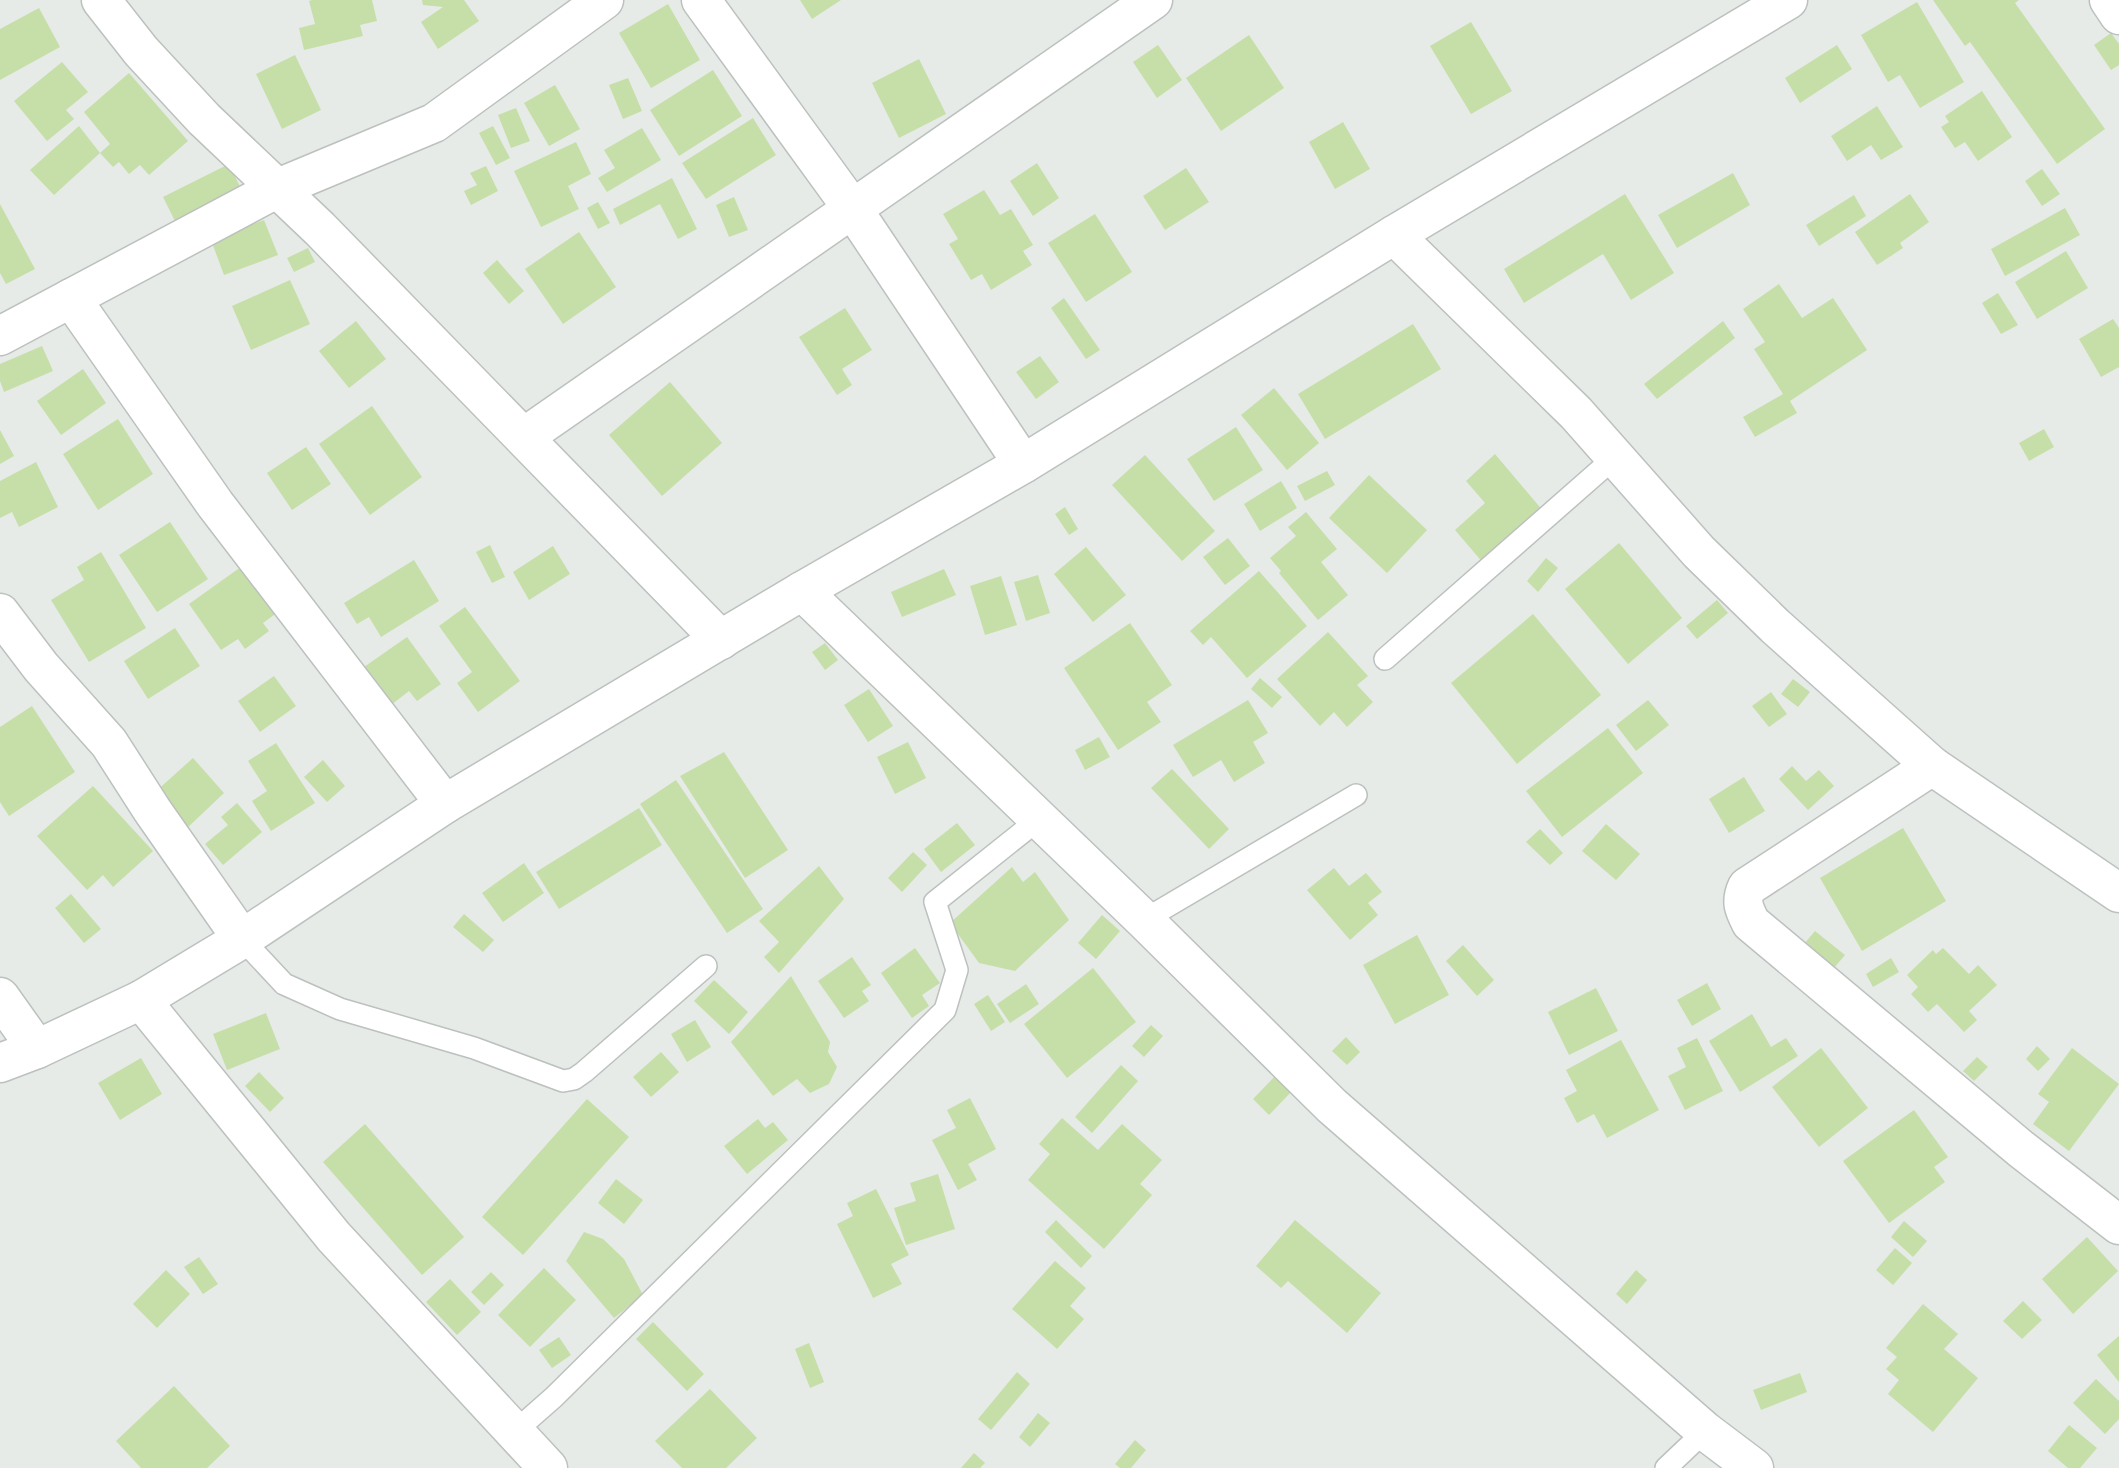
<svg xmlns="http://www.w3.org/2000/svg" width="2119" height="1468" font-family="Roboto,sans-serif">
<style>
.building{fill:#c6dfa8}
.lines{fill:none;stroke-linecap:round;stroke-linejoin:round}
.service-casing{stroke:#bcc1be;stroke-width:24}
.minor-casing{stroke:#bcc1be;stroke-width:41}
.tertiary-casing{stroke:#bcc1be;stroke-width:41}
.service{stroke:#fff;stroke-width:21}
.minor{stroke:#fff;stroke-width:38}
.tertiary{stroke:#fff;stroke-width:38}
</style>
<rect width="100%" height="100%" fill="#e6ebe8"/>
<!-- building -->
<g class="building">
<path d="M312,0H372L377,21L360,25L363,36L304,50L299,28L315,24L309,1Z"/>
<path d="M422,0H464L479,21L438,49L421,22L443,7L423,5Z"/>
<path d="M800,0H841L812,19Z"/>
<path d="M1933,0H2019L2015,3L2105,129L2057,164L1970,42L1965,46Z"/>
<path d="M1917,2L1964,82L1920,108L1900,75L1888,82L1861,35Z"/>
<path d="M668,4L700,60L651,88L619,33Z"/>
<path d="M39,8L60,47L0,80V29Z"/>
<path d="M1471,22L1512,91L1471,114L1430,46Z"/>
<path d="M2111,33L2119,44V65L2111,70L2094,45Z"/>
<path d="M1249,35L1284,88L1221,131L1186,78Z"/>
<path d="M1158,45L1182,80L1157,98L1133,62Z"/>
<path d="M1837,45L1852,69L1800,103L1785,78Z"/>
<path d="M295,55L321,110L282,129L256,74Z"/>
<path d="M919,59L946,114L899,138L872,83Z"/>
<path d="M62,62L88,92L66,110L74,119L47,141L14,101Z"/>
<path d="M713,70L742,116L679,156L650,110Z"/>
<path d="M129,73L188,141L149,175L140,165L129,174L119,162L113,167L100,153L54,195L30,170L79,126L100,153L110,144L84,112Z"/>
<path d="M628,78L642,111L623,119L609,85Z"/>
<path d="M555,85L580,129L549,146L524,103Z"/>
<path d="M1982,91L2012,137L1978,161L1965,142L1955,148L1941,127L1949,122L1945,116Z"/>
<path d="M1877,106L1903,147L1881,160L1871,145L1847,161L1831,136Z"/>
<path d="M516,108L530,141L511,148L498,115Z"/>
<path d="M753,118L776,155L706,199L682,163Z"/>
<path d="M1343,122L1370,169L1335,189L1309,142Z"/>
<path d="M493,126L510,158L496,165L479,133Z"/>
<path d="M642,128L661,160L607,192L598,178L615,168L604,150Z"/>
<path d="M576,142L591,174L568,186L579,209L541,227L514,171Z"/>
<path d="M1037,163L1059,198L1033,216L1010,181Z"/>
<path d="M229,164L244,195L178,227L163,197Z"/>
<path d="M486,166L498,191L471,205L464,191L477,185L470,173Z"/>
<path d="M1186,168L1209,202L1165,230L1143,196Z"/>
<path d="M2042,169L2060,194L2042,206L2025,181Z"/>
<path d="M1733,173L1750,205L1677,248L1658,215Z"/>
<path d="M672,178L697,229L678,239L660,204L620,225L613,209Z"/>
<path d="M984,190L1000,215L1011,209L1033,245L1023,251L1032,265L991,290L982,274L971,280L949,244L958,239L943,214Z"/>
<path d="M1625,194L1674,273L1631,300L1603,254L1524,303L1504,269Z"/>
<path d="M1910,194L1929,222L1900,243L1903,248L1877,265L1855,232Z"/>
<path d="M1854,195L1866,216L1819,246L1806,225Z"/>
<path d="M734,197L748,230L729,237L716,205Z"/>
<path d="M598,202L610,223L598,229L587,208Z"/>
<path d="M0,204L35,269L6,284L0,273Z"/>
<path d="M2065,208L2080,235L2005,276L1991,249Z"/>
<path d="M1095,214L1132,272L1086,302L1048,243Z"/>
<path d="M264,220L278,255L224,275L211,240Z"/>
<path d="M579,232L616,287L563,324L525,269Z"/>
<path d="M308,248L315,262L294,272L287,258Z"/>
<path d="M2066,251L2088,288L2037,319L2015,282Z"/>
<path d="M497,260L524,291L509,304L483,273Z"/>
<path d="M290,280L310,324L251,350L232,306Z"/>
<path d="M1779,284L1802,318L1833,298L1867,350L1790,401L1797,413L1755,437L1743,417L1783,394L1754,349L1765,342L1743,309Z"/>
<path d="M1998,293L2018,325L2001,334L1982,303Z"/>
<path d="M1064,298L1100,350L1086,359L1051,308Z"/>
<path d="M845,308L872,350L842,369L852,385L837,395L799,337Z"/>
<path d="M2113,319L2119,328V367L2101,377L2079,339Z"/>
<path d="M356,321L386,359L349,388L319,351Z"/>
<path d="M1723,321L1735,338L1657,399L1644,384Z"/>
<path d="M1413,324L1441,369L1325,439L1298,394Z"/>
<path d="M42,346L53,371L4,392L0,381V364Z"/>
<path d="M1040,356L1059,382L1036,399L1016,372Z"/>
<path d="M83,369L106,403L61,435L37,401Z"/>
<path d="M670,382L722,443L662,496L609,435Z"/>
<path d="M1274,388L1319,443L1287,470L1241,415Z"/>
<path d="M372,406L422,477L370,515L319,444Z"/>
<path d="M118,419L153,474L98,510L63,454Z"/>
<path d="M1236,427L1263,470L1214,501L1187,459Z"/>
<path d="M2044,429L2054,447L2029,461L2019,443Z"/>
<path d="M0,430L14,456L0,464Z"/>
<path d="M306,447L331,484L292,510L267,473Z"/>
<path d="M1495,454L1544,512L1484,564L1455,530L1485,503L1466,481Z"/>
<path d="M1145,455L1215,531L1182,561L1112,485Z"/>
<path d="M36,462L58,507L19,527L12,512L0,518V481Z"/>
<path d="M1327,471L1335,485L1305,501L1297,486Z"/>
<path d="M1369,475L1427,530L1387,573L1329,518Z"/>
<path d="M1281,481L1297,508L1260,531L1244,504Z"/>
<path d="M1065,507L1078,529L1069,535L1055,514Z"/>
<path d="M1306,512L1337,549L1321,562L1348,595L1318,620L1279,573L1281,571L1270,558L1296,536L1288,527Z"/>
<path d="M170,522L208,579L157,612L119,555Z"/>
<path d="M1228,538L1250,566L1225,585L1203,557Z"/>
<path d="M1619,543L1682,618L1628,664L1565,589Z"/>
<path d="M490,545L505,577L492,583L476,552Z"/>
<path d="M553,546L570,574L529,600L513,572Z"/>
<path d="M1086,547L1126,595L1093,622L1054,574Z"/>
<path d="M101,552L146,628L89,662L51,600L84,580L77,567Z"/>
<path d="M1546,558L1558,568L1538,592L1527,581Z"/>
<path d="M414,560L439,601L381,637L369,617L357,624L344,603Z"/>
<path d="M245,564L278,612L263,623L269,631L245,649L238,639L221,650L189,604Z"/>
<path d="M944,569L956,595L902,617L891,592Z"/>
<path d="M1259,571L1307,626L1247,678L1211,637L1203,645L1190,631Z"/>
<path d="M1038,575L1050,613L1026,621L1014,582Z"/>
<path d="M1001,576L1017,625L985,635L970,586Z"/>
<path d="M1717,600L1728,613L1697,639L1686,626Z"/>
<path d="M465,607L520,681L478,712L457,683L472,672L439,626Z"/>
<path d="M1533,614L1601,695L1517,764L1451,683Z"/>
<path d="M1130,623L1172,685L1147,702L1161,722L1118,750L1064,668Z"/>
<path d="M175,628L200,666L148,699L124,661Z"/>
<path d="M1328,632L1368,676L1357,685L1373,702L1347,727L1334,712L1320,726L1277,679Z"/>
<path d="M407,637L441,684L417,701L409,691L391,705L364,667Z"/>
<path d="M825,643L838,660L825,670L812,652Z"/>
<path d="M274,676L296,706L260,732L238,701Z"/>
<path d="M1260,678L1282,697L1272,708L1251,689Z"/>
<path d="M1793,679L1810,692L1798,707L1781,694Z"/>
<path d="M869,689L893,726L868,742L844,705Z"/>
<path d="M1771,692L1787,714L1769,727L1752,706Z"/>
<path d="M1248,700L1268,733L1253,742L1265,763L1234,782L1221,760L1193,777L1173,745Z"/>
<path d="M1648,700L1669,725L1636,751L1616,725Z"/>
<path d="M32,706L75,772L9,816L0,802V727Z"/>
<path d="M1608,728L1643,773L1562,837L1526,791Z"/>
<path d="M1099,737L1110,757L1085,770L1075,750Z"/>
<path d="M908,742L926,778L895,794L877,757Z"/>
<path d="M276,743L315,803L271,831L252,801L267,791L248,761Z"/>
<path d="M724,752L788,850L745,878L680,776Z"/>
<path d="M193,758L224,793L186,829L154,793Z"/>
<path d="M323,760L345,786L327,802L304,777Z"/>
<path d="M1792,766L1806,781L1819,770L1834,786L1808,810L1779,779Z"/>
<path d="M1172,769L1229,829L1209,849L1151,788Z"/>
<path d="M1744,777L1765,811L1729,833L1709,799Z"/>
<path d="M676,780L763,909L727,933L640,804Z"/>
<path d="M93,786L153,851L113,887L103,875L87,890L37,836Z"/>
<path d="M237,803L262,832L223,865L205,844L228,825L221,817Z"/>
<path d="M639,808L662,845L559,909L536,872Z"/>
<path d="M957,823L975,845L941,872L924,849Z"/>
<path d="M1606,824L1640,854L1616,880L1582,851Z"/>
<path d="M1903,828L1946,901L1862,951L1820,878Z"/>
<path d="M1540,829L1563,853L1550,865L1526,842Z"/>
<path d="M913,852L927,865L902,892L888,878Z"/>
<path d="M524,863L544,893L503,922L482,893Z"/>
<path d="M819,866L844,899L779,973L764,957L779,942L759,921Z"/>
<path d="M1012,867L1023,882L1035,872L1069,920L1015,971L979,963L950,923Z"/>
<path d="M1334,868L1349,886L1366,873L1382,892L1368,903L1378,915L1350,940L1307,890Z"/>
<path d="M71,894L101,929L84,943L55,908Z"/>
<path d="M464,914L494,940L483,952L453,927Z"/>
<path d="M1102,915L1120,931L1096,959L1078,943Z"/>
<path d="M1815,931L1845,955L1834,968L1804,944Z"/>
<path d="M1417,935L1449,995L1395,1024L1363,965Z"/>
<path d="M1463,945L1494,980L1477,996L1446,961Z"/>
<path d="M915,948L940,983L922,995L929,1006L912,1018L881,973Z"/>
<path d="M1943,948L1969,974L1978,965L1997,985L1969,1011L1977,1020L1964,1032L1937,1004L1928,1012L1911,994L1918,987L1907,975L1933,950L1936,954Z"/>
<path d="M852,957L871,985L862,991L869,1001L844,1018L818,981Z"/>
<path d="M1891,958L1899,972L1873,987L1866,974Z"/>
<path d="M1093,968L1136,1022L1067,1078L1024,1024Z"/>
<path d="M791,976L830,1042L828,1052L837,1067L829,1084L810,1093L797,1079L773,1096L731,1042Z"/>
<path d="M714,980L748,1012L729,1034L694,1001Z"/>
<path d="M1707,983L1721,1009L1692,1026L1677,1000Z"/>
<path d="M1026,984L1039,1004L1010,1023L997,1004Z"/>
<path d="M1596,988L1618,1031L1569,1055L1548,1012Z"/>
<path d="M988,995L1005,1022L991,1031L974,1004Z"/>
<path d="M266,1013L280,1049L227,1070L213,1034Z"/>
<path d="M1752,1014L1771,1047L1786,1038L1798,1056L1740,1092L1709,1041Z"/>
<path d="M695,1020L711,1047L687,1062L671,1034Z"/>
<path d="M1151,1025L1163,1036L1144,1057L1132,1046Z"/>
<path d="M1346,1037L1360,1052L1347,1065L1332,1051Z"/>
<path d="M1697,1038L1723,1091L1685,1110L1668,1076L1686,1067L1677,1048Z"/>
<path d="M1621,1040L1659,1110L1607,1138L1594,1114L1577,1123L1564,1098L1577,1091L1566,1070Z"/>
<path d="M2037,1046L2050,1059L2038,1071L2026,1059Z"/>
<path d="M1821,1048L1868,1108L1819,1147L1772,1087Z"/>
<path d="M2072,1048L2119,1084L2069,1151L2033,1124L2049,1102L2038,1094Z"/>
<path d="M661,1052L679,1072L651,1097L633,1077Z"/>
<path d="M1977,1057L1988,1067L1974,1081L1963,1071Z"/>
<path d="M141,1058L162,1094L120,1120L98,1083Z"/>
<path d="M1121,1065L1138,1081L1092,1133L1075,1117Z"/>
<path d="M259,1072L284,1098L270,1112L245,1086Z"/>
<path d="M1276,1075L1292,1091L1269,1115L1253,1099Z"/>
<path d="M970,1098L996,1149L968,1164L977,1180L958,1190L932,1140L956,1128L947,1110Z"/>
<path d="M587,1099L629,1137L523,1255L482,1217Z"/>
<path d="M1914,1110L1948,1157L1934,1167L1945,1182L1889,1223L1843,1161Z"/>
<path d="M1062,1118L1098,1150L1122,1124L1162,1160L1140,1184L1152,1195L1104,1249L1028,1180L1050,1154L1039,1144Z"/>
<path d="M758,1119L765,1128L773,1122L788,1140L747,1174L724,1146Z"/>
<path d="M365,1124L464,1237L422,1275L323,1162Z"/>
<path d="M938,1174L955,1229L906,1245L894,1208L916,1201L910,1183Z"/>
<path d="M616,1179L643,1200L624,1224L598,1203Z"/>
<path d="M876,1189L909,1255L891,1264L902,1284L873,1298L837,1224L853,1216L847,1203Z"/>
<path d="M1056,1220L1092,1256L1081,1268L1045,1232Z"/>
<path d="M1295,1220L1381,1293L1347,1333L1288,1281L1281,1288L1256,1266Z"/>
<path d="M1904,1221L1927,1241L1913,1257L1891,1237Z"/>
<path d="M584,1232L603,1239L624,1259L643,1295L614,1318L566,1261Z"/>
<path d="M2087,1237L2118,1271L2073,1314L2042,1279Z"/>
<path d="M1895,1248L1912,1263L1893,1285L1876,1270Z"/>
<path d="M199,1257L218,1284L203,1294L184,1267Z"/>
<path d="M1055,1261L1086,1288L1070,1306L1084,1319L1057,1349L1012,1309Z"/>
<path d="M544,1268L576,1300L530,1347L498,1315Z"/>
<path d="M166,1270L190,1294L157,1328L133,1304Z"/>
<path d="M1636,1270L1647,1280L1627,1304L1616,1294Z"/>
<path d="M491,1272L504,1285L484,1305L471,1292Z"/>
<path d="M450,1279L481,1312L457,1335L426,1302Z"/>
<path d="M2023,1301L2042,1320L2022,1339L2003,1321Z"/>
<path d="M1923,1304L1958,1334L1944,1349L1978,1378L1933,1432L1888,1394L1899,1380L1886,1369L1897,1357L1886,1348Z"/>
<path d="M653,1322L704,1374L687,1391L636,1339Z"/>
<path d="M2119,1336V1382L2097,1355Z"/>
<path d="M559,1337L571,1355L552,1368L539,1350Z"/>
<path d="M809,1343L824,1382L810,1388L795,1349Z"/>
<path d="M1017,1372L1030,1384L991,1430L978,1419Z"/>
<path d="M1800,1373L1807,1392L1761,1410L1753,1390Z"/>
<path d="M2096,1379L2119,1401V1419L2105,1434L2073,1403Z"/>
<path d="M174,1386L230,1446L207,1468H141L116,1441Z"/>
<path d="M710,1389L757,1438L726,1468H682L655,1441Z"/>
<path d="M1038,1413L1050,1423L1030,1447L1019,1437Z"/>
<path d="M2069,1425L2097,1448L2080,1468H2068L2048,1451Z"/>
<path d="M1135,1440L1146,1450L1131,1468H1120L1115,1464Z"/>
<path d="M974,1453L985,1463L980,1468H961Z"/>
</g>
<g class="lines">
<defs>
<g id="service">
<path d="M1385,659L1614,458"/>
<path d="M1144,920L1356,795"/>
<path d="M242,939L284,984L340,1009L474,1048L563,1081L574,1079L584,1072L706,966"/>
<path d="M513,1433L554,1397L945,1010L957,970L935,902L1039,819"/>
<path d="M1666,1468L1705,1431"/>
</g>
<g id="minor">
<path d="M101,0L141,51L204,119L320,229L721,640"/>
<path d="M701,0L852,208L1023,464"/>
<path d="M2109,0L2119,15"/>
<path d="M1394,235L1576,413L1699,552L1775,626L1932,766L2119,893"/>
<path d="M71,298L215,504L445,804"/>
<path d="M0,336L278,188L434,123L604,0"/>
<path d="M524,437L1153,0"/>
<path d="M802,591L1144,920L1332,1106L1705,1431L1754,1468"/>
<path d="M0,613L41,667L109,743L152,810L242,939"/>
<path d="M1932,766L1747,887C1740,902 1744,909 1751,923L2021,1149L2119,1225"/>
<path d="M0,997L37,1049"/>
<path d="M141,1000L334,1237L548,1468"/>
</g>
<path id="tertiary" d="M0,1063L37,1049L141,1000L242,939L445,804L802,591L1023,464L1394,235L1788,0"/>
</defs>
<!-- service casing -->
<use href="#service" class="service-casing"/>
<!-- minor casing -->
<use href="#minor" class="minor-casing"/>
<!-- tertiary casing -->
<use href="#tertiary" class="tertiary-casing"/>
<!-- service -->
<use href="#service" class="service"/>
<!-- minor -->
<use href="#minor" class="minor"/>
<!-- tertiary -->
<use href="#tertiary" class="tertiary"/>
</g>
</svg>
